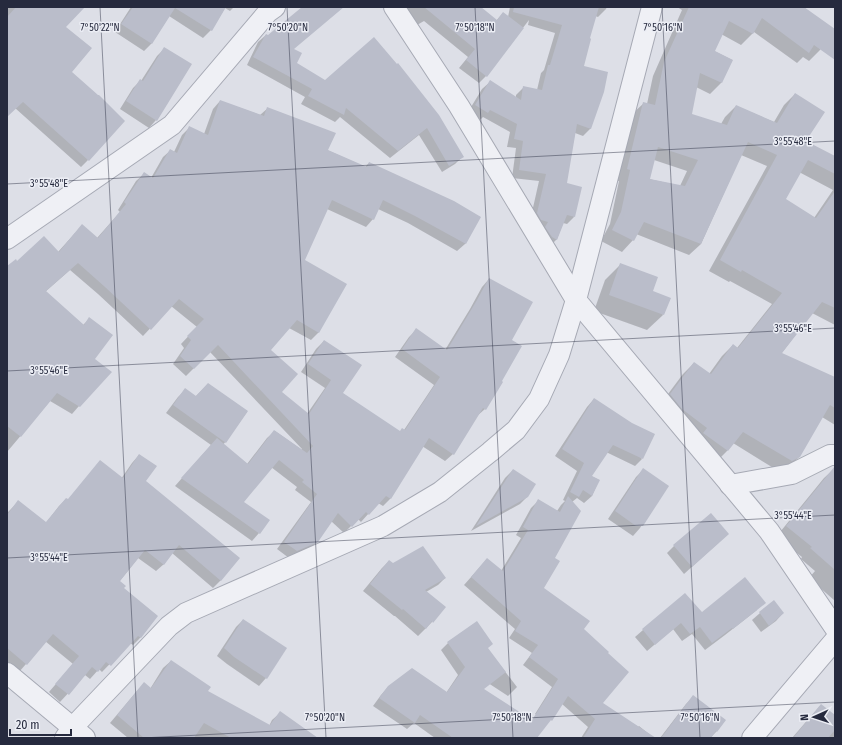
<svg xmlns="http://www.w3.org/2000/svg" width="842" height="745" font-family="'Fira Sans Condensed',sans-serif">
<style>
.shadow{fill:#0003;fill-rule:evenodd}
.building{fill:#babdca;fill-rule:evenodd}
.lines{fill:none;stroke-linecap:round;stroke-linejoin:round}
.minor-casing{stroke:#a6a9b4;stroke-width:22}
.minor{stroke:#eff0f5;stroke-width:20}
.ticks{fill:none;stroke:#262a3e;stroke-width:1;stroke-opacity:0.45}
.ticks-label{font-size:10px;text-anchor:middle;fill:#262a3e;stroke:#eceef5;stroke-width:3;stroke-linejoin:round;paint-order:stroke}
</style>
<rect width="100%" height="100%" fill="#dddfe7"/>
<!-- shadow -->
<g class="shadow">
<path d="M7,7H79L64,27L71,72L88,160L81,167L15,108L7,116Z"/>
<path d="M131,7H234L230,11L225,8L211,30L203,38L169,16L151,44L144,51L115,32Z"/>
<path d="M304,7H339L293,49L295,64L325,81L397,65L462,157L455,164L442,172L419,135L390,158L340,117L335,122L301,104L305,97L247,65L258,42L266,35L269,36Z"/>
<path d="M406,7H479L496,21L503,13L508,17L510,7H607L606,9L598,17L595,16L582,66L591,128L583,136L575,133L565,183L574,217L567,224L563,223L557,239L549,247L530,221L539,181L512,178L516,148L507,147L510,132L483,117L480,120L468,112L482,89L490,82L516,98V95L524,87L537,90L541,73L544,70L555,33L528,25L529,20L486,76L479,83L459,68L468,57L424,21L417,25Z"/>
<path d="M677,7H803L833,29L820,50L809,61L803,57L797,63L754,32L741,45L721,34L714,51L732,60L721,83L710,94L696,87L690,115L721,124L725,117L736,106L774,122L784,105L795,94L805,142L835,158V325L812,313L781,354L835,378V425L822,417L799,457L788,468L780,472L733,443L727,451L716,462L659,406L683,374L694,363L709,374L722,356L733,345L737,348L772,304L730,281L729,282L709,271L767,166L741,155L701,244L689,255L636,234L633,240L622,252L601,241L610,224L619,181H616L632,114L644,103L647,104L653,76L682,10ZM654,160L687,171L680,186L649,179ZM799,172L833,190L814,218L784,200Z"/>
<path d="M165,48L156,120L149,128L120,109L133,88L140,81H141L157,56Z"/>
<path d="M220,101L260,115L268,108L327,150L365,167L369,163L480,217L465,244L457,251L408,223L378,209L373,219L366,227L327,209L304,260L319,332L311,340L289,328L270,350L281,392L307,414L325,388L301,372L316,349L324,341L342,393L399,432L404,430L434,385L395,357L409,337L416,330L445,350L470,309L482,287L489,279L511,340L485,409L477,416L453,454L445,461L422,446L390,499L383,506L378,503L361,522L358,519L344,533L331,521L317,542L309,550L289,558L277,549L311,502L295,490L297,487L271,467L243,502L259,533L252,541L175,486L211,445L166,413L178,397L185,390L195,397L208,384L247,412L223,445L247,464L267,438L275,431L302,450V449L210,352L186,376L173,364L184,348L181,344L197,327L171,306L143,336L98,294L70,270L45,292L83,325L89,319L94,360L79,406L72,414L50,401L7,452V268L17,262L58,252L75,233L97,238L120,212L118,210L136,181L144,174L151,178L163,157L171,150L174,152L182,135L189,128L204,134L213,109Z"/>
<path d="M621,264L651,291L663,315L647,330L594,311L605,280Z"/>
<path d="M594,399L642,459L635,466L606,452L591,476L599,480L592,496L584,503L577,498L572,502L554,558L542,588L583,629L601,703L638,727L639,726L654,738H581L588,727L562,704L548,722L535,714L552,687L523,665L532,653L509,638L515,629L464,585L487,559L501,571L521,538L516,535L531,508L538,501L557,511L561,505L565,501L563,500L577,471L555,456L587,407Z"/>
<path d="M139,455L145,481L221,580L213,588L172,553L164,564L156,571L138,558L119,582L123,589L157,616L140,638L133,645L130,643L102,672L99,669L90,679L85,675L60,702L49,692L73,664L45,641L26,664L19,672L7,662V513L18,502L46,523L59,506L66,499L68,500L121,479L132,463Z"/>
<path d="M835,468V601L809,578L815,571L801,559L802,557L776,537L824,478Z"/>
<path d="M513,470L528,496L520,504L471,531L505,478Z"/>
<path d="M643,470L668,486L640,528L633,536L608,519L636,477Z"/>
<path d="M728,534L684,574L667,553L674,546Z"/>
<path d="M389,561L393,564L445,578L438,585L426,592L444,608L432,622L418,636L395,616H394L363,591L382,568Z"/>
<path d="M757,610L725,635L705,650L692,634L682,641L673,629L647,651L635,637L643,630L701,613Z"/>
<path d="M760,613H783L776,621L761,632L752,620Z"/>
<path d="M243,620L266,678L259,686L227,664L217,656L236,627Z"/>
<path d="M448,643L487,648L517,687L508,696L482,679L483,689L490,694L539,738H435L414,723L407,729L373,706L381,695L388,687L446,693L458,675L441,650Z"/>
<path d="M171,661L207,692L269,726L272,720L280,713L298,738H128L110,723L137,691L150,689L163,668Z"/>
<path d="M693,697L725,720L716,732L710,738H660L686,704Z"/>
<path d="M821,705L835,716V738H792L811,716Z"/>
</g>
<!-- building -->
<g class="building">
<path d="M16,7H85L66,27L92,48L72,72L98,95H99L125,121L89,161L23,102L7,117V17Z"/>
<path d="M133,7H226L212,31L175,8L152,44L121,24Z"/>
<path d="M302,7H344L294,49L302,53L297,63L325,80L374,37L397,64L398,63L439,115L464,157L449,166L427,128L398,151L346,108L344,115L308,96L312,89L253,57L266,34L268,35Z"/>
<path d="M424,7H481L497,20L503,12L524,28L487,77L466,60L475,49Z"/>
<path d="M514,7H599L590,38L591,39L584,66L608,72L604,92L591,129L577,124L567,183L582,187L575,217L567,215L557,240L552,237L545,227L548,222L541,220L537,213L546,174L519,170L523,141L514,139L517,124L490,110L488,113L475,105L490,80L521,100L523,86L542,90L548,65H550L562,25L513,12Z"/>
<path d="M689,7H804L835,29V60L814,45L809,53L762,18L753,34L729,21L715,51L733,60L722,83L700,73L692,114L727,125L736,105L777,123L795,93L825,112L806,141L835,156V174L808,160L786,199L816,218L835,191V308L822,302L782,353L835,377V408L830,405L800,457L792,461L743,432L728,451L703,433L707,428L682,409L670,394L694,362L711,374L733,344L738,348L782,293L742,270L741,272L720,260L777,155L748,142L701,244L644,222L634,241L612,230L621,212L630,170L627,169L643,102L655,105L664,62ZM658,147L698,160L685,186L650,179Z"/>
<path d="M164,47L192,64L157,121L126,101L140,79L143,81Z"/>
<path d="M220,100L264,116L267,107L336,133L328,150L367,167L369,162L454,201L481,217L466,244L415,216L383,200L374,220L332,200L305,260L347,284L319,333L297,320L271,350L298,374L282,392L309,414L331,380L308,364L324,340L362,365L343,393L400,431L402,428L405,430L440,377L402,349L416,328L447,350L477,300L489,278L533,302L512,340L522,346L502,381L503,382L486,410L483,408L454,455L429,438L391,499L386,496L369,515L366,512L352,527L338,513L318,542L297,551L284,542L317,494L302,482L304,480L279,460L244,502L270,520L260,534L181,478L217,438L248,464L274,430L307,453L313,446L218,345L194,369L180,356L191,340L187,336L204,319L179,299L151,330L105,287L78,263L46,291L84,325L89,317L113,335L95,359L112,372L80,407L57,393L21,437L7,426V266L16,259L17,261L44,236L59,252L82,224L98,238L126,204L124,202L144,172L153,178L170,149L177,153L189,126L208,135Z"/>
<path d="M620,263L658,277L653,291L671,298L664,315L609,295Z"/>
<path d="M208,383L248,411L226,443L173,405L185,388L196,396Z"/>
<path d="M594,398L632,423L655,434L643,459L613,445L592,476L600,480L592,496L583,490L579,497L570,492L584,463L562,449Z"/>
<path d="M139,454L157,466L146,481L240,558L221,581L179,545L164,565L145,550L120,581L126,586L124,588L158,616L141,638L138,636L111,666L106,662L98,672L92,667L69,695L55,684L79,656L53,634L27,665L7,648V515L18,500L46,522L66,498L68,499L100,460L123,478Z"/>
<path d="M835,466V570L810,548L812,547L786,526Z"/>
<path d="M643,468L669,486L643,526H636L615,511Z"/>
<path d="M513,469L536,484L528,497L476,526Z"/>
<path d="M568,496L581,511L555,558L560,561L544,588L590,621L584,629L609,652L608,653L629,672L603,703L656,738H583L595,719L568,696L552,721L551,720L537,738H453L420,715L415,723L379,698L388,686L412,668L447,692L465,667L447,642L477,621L493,644L488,648L506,672L484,689L532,720L558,679L529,657L538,645L515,631L521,621L471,577L487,558L503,571L528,530L523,527L538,499L560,512Z"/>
<path d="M711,513L729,534L692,567L673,545Z"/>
<path d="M423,546L446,578L425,590L446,607L433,623L432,621L426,629L403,609L402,610L370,584L389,560L393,563Z"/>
<path d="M745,577L766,603L733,629L732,628L712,643L700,627L690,634L681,623L655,645L642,629L685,593L702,612Z"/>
<path d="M774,600L784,613L769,626L759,612Z"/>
<path d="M243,619L287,648L267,679L234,657L224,648Z"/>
<path d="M171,660L211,687L208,691L270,725L280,711L318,738H231L204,723L194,738H144L117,715L144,682L151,688Z"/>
<path d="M693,695L726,720L717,732L716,731L711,738H661Z"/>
<path d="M821,704L835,715V730L828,738H793Z"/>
</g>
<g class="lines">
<defs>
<g id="minor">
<path d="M394,7L459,106L576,300L769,531L835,628"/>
<path d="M7,239L172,125L268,12L275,7"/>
<path d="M730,485L792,474L830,455H835"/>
<path d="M7,673L85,738"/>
<path d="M65,738L72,728L169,626L186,613L383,526L440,492L490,452L516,430L539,399L559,355L576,300L652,7"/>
<path d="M752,738L835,640"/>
</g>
</defs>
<!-- minor casing -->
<use href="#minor" class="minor-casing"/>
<!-- minor -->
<use href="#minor" class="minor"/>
</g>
<!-- ticks -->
<path class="ticks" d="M100,7L138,738M287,7L326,738M475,7L513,738M662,7L700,738M7,184L835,141M7,371L835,328M7,558L835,515M142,738L835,702"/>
<g class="ticks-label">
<text x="100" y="31">7°50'22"N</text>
<text x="288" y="31">7°50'20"N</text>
<text x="475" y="31">7°50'18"N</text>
<text x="663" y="31">7°50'16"N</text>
<text x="793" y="145">3°55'48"E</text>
<text x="49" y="187">3°55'48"E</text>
<text x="793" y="332">3°55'46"E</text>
<text x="49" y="374">3°55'46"E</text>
<text x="793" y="519">3°55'44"E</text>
<text x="49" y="561">3°55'44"E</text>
<text x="325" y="721">7°50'20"N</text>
<text x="512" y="721">7°50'18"N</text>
<text x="700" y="721">7°50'16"N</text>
</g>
<!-- border -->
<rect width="842" height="745" fill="none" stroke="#262a3e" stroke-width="16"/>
<!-- north arrow -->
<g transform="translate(814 717) rotate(267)" stroke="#eceef5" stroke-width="3" paint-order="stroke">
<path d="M0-3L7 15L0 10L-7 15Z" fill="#262a3e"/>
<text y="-6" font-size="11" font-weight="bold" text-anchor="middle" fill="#262a3e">N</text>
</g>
<!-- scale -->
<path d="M10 729v6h61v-6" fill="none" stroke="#262a3e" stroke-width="2"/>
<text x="16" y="729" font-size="12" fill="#262a3e" stroke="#eceef5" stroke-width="3" paint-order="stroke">20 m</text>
</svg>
